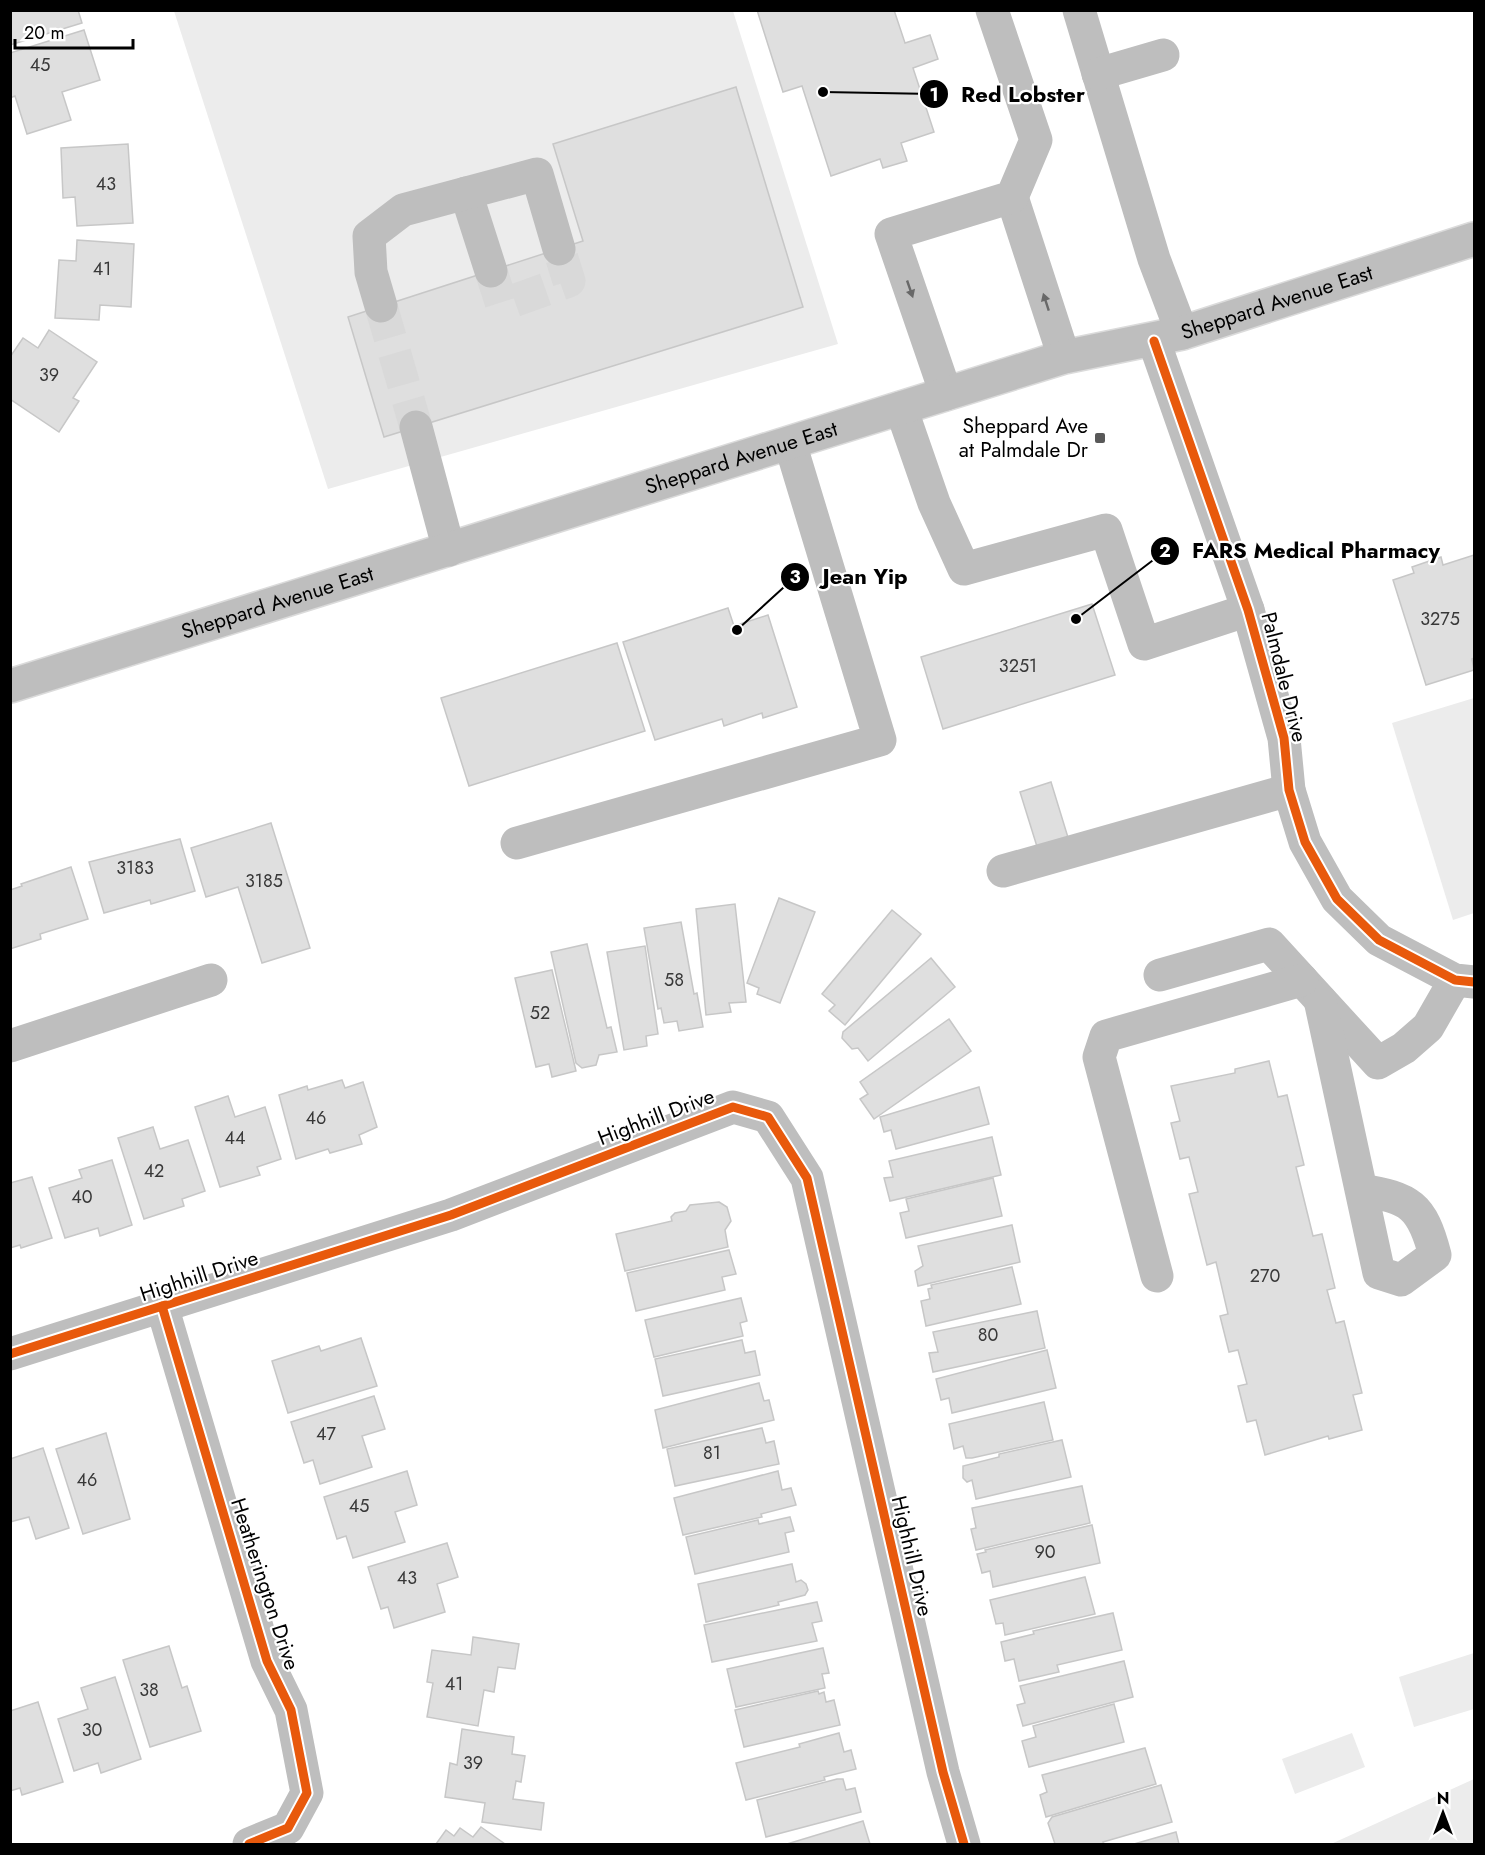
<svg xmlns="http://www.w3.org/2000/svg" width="1485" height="1855" font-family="Jost,sans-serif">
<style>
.green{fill:#ececec}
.building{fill:#dfdfdf;stroke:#c7c7c7;stroke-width:1.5}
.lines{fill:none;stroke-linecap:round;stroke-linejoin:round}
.minor-tunnel{stroke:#d9d9d9;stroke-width:33;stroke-dasharray:33 16;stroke-linecap:butt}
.major-casing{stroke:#dbdbdb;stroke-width:36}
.minor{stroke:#bebebe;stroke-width:33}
.major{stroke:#bebebe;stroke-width:33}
.cycleway-casing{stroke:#fff;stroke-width:13}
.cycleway{stroke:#e8590c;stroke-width:9}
.oneway{fill:#686868}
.poi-dot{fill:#595959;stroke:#fff;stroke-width:2}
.labels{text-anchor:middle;stroke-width:4.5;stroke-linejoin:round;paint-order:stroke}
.number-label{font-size:18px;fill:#383838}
.street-label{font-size:21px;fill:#000;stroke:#fff}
.poi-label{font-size:21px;fill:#000;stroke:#fff;text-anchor:end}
.leader{fill:none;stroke:#000;stroke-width:2}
.callout-dot{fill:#000;stroke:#fff;stroke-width:2}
.mark-label{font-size:18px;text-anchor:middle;font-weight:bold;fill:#fff}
.callout-label{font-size:22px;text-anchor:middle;font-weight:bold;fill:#000;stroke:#fff;stroke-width:4.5;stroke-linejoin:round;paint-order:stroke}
</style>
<rect width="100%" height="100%" fill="#fff"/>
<!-- green -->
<g class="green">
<path d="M174,11H733L838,344L328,489Z"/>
<path d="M1474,698V913L1453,920L1392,723Z"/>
<path d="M1474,1653V1709L1414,1727L1399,1677Z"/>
<path d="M1352,1733L1365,1767L1295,1794L1282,1759Z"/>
<path d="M1474,1779V1844H1331Z"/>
</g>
<!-- building -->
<g class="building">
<path d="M10,10H78L82,23L10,45Z"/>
<path d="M757,10H894L905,43L930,35L938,59L913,68L934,132L901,143L907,161L883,168L880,159L831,176L802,86L783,92Z"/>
<path d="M84,30L100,80L62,92L71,120L27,134L15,96L10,98V53Z"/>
<path d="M736,87L803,307L384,437L348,317L583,241L553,144Z"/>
<path d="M128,144L133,223L77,226L75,197L63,198L61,148Z"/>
<path d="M77,240L134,244L131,307L100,305L99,320L55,318L59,260L76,261Z"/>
<path d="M49,330L97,362L73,398L79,401L59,432L10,399V357L23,338L38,348Z"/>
<path d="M1474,555V658L1472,659L1474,670L1426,685L1393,580L1414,573L1412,567L1441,557L1443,565Z"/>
<path d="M1092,604L1115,675L943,729L921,657Z"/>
<path d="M728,608L734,626L768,615L797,707L763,718L762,713L724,726L722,719L655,740L623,642Z"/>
<path d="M617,643L645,731L469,786L441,698Z"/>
<path d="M1051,782L1070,844L1039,853L1020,792Z"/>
<path d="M271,823L310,948L262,963L238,887L206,897L191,848Z"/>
<path d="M180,839L195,891L151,904L150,900L104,913L89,862Z"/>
<path d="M71,867L88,919L40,934L41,939L10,949V890L22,886L21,884Z"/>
<path d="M779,898L815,912L780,1003L757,994L759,988L747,983Z"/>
<path d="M735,904L746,1002L729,1003L731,1012L706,1015L696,909Z"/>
<path d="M892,910L921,934L845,1025L829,1011L835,1005L822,994Z"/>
<path d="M681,922L694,994L697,993L703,1027L679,1031L677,1021L664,1023L661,1008L658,1009L644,928Z"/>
<path d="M587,944L607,1028L611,1027L617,1052L599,1055L596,1065L582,1068L576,1063L551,952Z"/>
<path d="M645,946L658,1034L646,1036L647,1046L624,1050L607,952Z"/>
<path d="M931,958L955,987L868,1061L858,1048L852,1049L842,1038L843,1032Z"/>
<path d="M552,970L576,1071L552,1077L549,1064L536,1067L515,978Z"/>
<path d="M949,1019L971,1051L874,1119L860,1099L868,1094L860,1082Z"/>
<path d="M1269,1061L1278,1097L1287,1095L1304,1165L1296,1167L1313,1236L1322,1234L1335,1288L1327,1290L1336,1323L1344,1321L1362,1393L1353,1395L1362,1430L1329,1439L1328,1436L1265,1455L1256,1420L1247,1422L1238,1386L1247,1384L1238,1350L1229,1352L1220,1316L1228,1314L1216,1262L1207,1265L1189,1194L1198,1192L1189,1157L1180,1159L1171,1123L1180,1121L1171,1086L1235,1073V1069Z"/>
<path d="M342,1080L345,1088L363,1082L377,1127L359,1135L362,1144L330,1153L328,1149L296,1159L279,1095L307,1086L308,1090Z"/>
<path d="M979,1087L989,1124L896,1149L891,1130L884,1132L880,1117Z"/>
<path d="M228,1096L235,1117L265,1107L281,1159L257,1167L260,1175L220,1187L195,1107Z"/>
<path d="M153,1127L160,1149L188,1140L205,1191L182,1199L184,1206L144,1219L118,1138Z"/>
<path d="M992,1137L1001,1175L890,1201L884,1178L893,1177L889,1161Z"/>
<path d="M112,1160L132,1225L100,1236L98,1228L65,1238L49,1188L82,1178L79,1170Z"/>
<path d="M32,1177L52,1238L21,1248L20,1245L10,1248V1183Z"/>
<path d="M993,1178L1002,1216L906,1238L900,1213L909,1211L906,1199Z"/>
<path d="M719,1202L727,1207L731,1221L725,1230L728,1247L625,1271L616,1234L672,1221L671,1217L675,1213L686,1211L690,1205Z"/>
<path d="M1012,1225L1020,1262L918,1286L915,1271L923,1266L918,1246Z"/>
<path d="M729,1250L736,1274L722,1277L725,1290L636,1311L627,1273Z"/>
<path d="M1012,1267L1021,1304L926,1326L921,1301L930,1299L928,1289L932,1288L931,1285Z"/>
<path d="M741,1298L747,1321L740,1323L743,1336L654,1357L645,1320Z"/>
<path d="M1037,1311L1045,1348L933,1372L929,1353L938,1352L933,1332Z"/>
<path d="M361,1338L377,1386L288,1413L272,1361L319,1346L321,1351Z"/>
<path d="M742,1340L745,1353L755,1351L760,1375L663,1396L655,1359Z"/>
<path d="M1047,1350L1056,1388L952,1413L949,1398L941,1400L936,1379Z"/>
<path d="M759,1383L764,1401L769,1400L774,1420L663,1448L655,1410Z"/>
<path d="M374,1396L385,1429L362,1436L372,1467L320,1484L313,1460L304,1463L291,1422Z"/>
<path d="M1044,1402L1053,1440L972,1458H966L963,1446L954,1449L949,1424Z"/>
<path d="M762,1428L766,1443L774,1441L779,1464L675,1486L667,1449Z"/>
<path d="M106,1433L130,1519L83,1534L56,1449Z"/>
<path d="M1062,1440L1071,1477L976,1499L972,1480L967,1482L963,1478V1466L999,1457V1454Z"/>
<path d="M43,1448L69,1528L36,1539L29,1517L10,1522V1459Z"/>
<path d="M407,1471L417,1505L395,1512L405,1542L353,1558L346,1536L337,1539L324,1497Z"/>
<path d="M778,1471L782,1490L791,1488L796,1505L761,1514L762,1517L683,1535L674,1498Z"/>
<path d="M1082,1486L1090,1523L976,1550L971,1529L976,1528L972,1508Z"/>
<path d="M790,1517L794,1531L785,1533L789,1552L695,1574L686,1537L758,1520L759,1524Z"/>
<path d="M1092,1525L1100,1563L993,1587L990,1571L982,1573L977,1554L986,1552L985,1550Z"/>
<path d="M447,1543L458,1577L437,1584L445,1612L394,1628L388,1607L381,1609L368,1567Z"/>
<path d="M792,1564L796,1582L801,1580L806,1584L808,1590L805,1595L778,1602L779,1605L706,1622L698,1584Z"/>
<path d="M1085,1577L1095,1614L1005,1635L1003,1623L996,1624L990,1600Z"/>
<path d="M817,1602L822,1621L812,1623L817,1641L712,1662L704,1625Z"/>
<path d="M1113,1613L1122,1650L1057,1665L1059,1672L1019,1681L1014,1659L1005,1661L1001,1642L1034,1634L1033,1631Z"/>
<path d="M473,1637L519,1644L515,1669L498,1667L494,1692L484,1690L478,1726L427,1717L433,1683L427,1682L432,1650L471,1655Z"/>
<path d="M169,1646L182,1688L187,1686L201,1731L150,1747L123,1660Z"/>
<path d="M823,1648L829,1673L822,1674L825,1688L736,1707L727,1669Z"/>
<path d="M1124,1661L1133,1697L1023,1726L1017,1705L1025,1703L1020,1686Z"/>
<path d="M115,1677L141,1759L101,1773L98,1763L74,1771L58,1719L88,1709L81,1688Z"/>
<path d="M818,1691L819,1694L824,1692L826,1702L834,1700L840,1725L744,1747L735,1710Z"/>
<path d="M38,1702L63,1782L22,1795L20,1788L10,1791V1711Z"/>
<path d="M1114,1704L1124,1742L1029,1767L1022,1741L1036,1737L1033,1726Z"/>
<path d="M462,1729L514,1737L512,1754L525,1756L521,1782L516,1781L513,1799L544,1803L541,1830L482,1822L485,1803L445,1797L450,1763L457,1765Z"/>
<path d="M839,1733L844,1752L851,1750L856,1769L824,1777L825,1780L746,1800L736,1763L800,1747L799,1744Z"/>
<path d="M1145,1748L1156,1784L1046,1817L1040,1795L1047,1792L1042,1775Z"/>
<path d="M837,1779H843L846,1790L855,1788L861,1812L766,1837L757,1800Z"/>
<path d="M1161,1785L1172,1822L1103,1842L1104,1844H1055L1048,1823L1052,1817Z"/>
<path d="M863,1821L870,1844H787Z"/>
<path d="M481,1827L505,1844H436L446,1830L454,1836L460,1828L473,1837Z"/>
<path d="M1176,1832L1179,1844H1134Z"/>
</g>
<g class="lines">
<!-- minor-tunnel -->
<g class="minor-tunnel">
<path d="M491,271L502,305L569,281L559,249"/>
<path d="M381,306L416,427"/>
</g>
<defs>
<g id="major">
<path id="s1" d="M10,686L1064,357L1182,333L1474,239"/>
</g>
</defs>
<!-- major casing -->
<use href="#major" class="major-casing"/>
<!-- minor -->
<g class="minor">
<path d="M1079,10L1154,259L1182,333"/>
<path d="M1098,74L1163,55"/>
<path d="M466,193L491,271"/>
<path d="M1012,197L1064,357"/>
<path d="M381,306L371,272L369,236L403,210L537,174L559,249"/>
<path d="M1154,341L1248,610L1284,738L1289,790L1305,842L1337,899L1379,940L1455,980L1474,982"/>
<path d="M946,394L891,234L1012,197L1036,140L992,10"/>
<path d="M901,408L934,503L964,569L1106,530L1144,644L1248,610"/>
<path d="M416,427L449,550"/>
<path d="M517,843L880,740L790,443"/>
<path d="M1003,871L1289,790"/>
<path d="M1160,975L1269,944L1378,1063L1404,1048L1428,1027L1455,980"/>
<path d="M1320,1000L1379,1273L1401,1280L1435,1255C1422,1205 1410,1198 1361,1190"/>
<path d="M10,1046L211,980"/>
<path d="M1157,1276L1099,1057L1106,1036L1302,980"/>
<path d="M162,1306L267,1661L291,1710L307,1793L288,1828L249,1844"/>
<path d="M10,1354L451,1215L733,1107L768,1117L807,1178L943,1772L964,1844"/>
</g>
<!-- major -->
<use href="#major" class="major"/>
<defs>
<g id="cycleway">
<path d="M1154,341L1248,610L1284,738L1289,790L1305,842L1337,899L1379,940L1455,980L1474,982"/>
<path d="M162,1306L267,1661L291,1710L307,1793L288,1828L249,1844"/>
<path d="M10,1354L451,1215L733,1107L768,1117L807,1178L943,1772L964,1844"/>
</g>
</defs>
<!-- cycleway casing -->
<use href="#cycleway" class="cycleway-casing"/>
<!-- cycleway -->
<use href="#cycleway" class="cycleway"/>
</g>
<!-- one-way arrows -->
<defs><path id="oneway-solid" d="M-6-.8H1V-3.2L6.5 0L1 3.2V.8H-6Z" transform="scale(1.5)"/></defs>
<g class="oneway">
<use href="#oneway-solid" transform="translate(910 289) rotate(71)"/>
<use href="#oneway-solid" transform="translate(1046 302) rotate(-108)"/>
</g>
<!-- markers -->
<rect class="poi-dot" x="1094" y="432" width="12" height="12" rx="3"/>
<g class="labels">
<!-- number labels -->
<g class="number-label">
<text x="40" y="71">45</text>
<text x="106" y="190">43</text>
<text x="102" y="275">41</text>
<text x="49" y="381">39</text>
<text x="1440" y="625">3275</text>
<text x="1018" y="672">3251</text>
<text x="135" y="874">3183</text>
<text x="264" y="887">3185</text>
<text x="674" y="986">58</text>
<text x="540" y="1019">52</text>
<text x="316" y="1124">46</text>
<text x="235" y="1144">44</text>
<text x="154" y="1177">42</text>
<text x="82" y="1203">40</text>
<text x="1265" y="1282">270</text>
<text x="988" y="1341">80</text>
<text x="326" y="1440">47</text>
<text x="712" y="1459">81</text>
<text x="87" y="1486">46</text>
<text x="359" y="1512">45</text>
<text x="1045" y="1558">90</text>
<text x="407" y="1584">43</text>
<text x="454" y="1690">41</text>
<text x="149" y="1696">38</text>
<text x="92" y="1736">30</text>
<text x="473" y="1769">39</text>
</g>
<!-- street labels -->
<g class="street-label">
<text dy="7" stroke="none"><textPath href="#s1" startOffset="1324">Sheppard Avenue East</textPath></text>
<text dy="7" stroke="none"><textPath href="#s1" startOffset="766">Sheppard Avenue East</textPath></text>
<text dy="7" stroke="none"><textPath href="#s1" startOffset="280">Sheppard Avenue East</textPath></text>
<text transform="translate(1284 677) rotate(76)" y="7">Palmdale Drive</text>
<text transform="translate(656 1117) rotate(-21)" y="7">Highhill Drive</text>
<text transform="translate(199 1276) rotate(-18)" y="7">Highhill Drive</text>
<text transform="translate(912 1556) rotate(77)" y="7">Highhill Drive</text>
<text transform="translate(265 1584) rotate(72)" y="7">Heatherington Drive</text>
</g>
<!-- poi labels -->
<g class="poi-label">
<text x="1088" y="433">Sheppard Ave<tspan x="1088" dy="24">at Palmdale Dr</tspan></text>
</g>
</g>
<!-- callouts -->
<path class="leader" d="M823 92L934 94M1076 619L1165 551M737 630L795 577"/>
<g class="callout-dot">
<circle cx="823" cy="92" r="6"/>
<circle cx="1076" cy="619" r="6"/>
<circle cx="737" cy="630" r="6"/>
<circle cx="934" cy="94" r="15"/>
<circle cx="1165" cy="551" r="15"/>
<circle cx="795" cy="577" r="15"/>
</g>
<g class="mark-label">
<text x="934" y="101">1</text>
<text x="1165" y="557">2</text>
<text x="795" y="583">3</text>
</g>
<g class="callout-label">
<text x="1023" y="102">Red Lobster</text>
<text x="1316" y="558">FARS Medical Pharmacy</text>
<text x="865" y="584">Jean Yip</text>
</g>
<!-- border -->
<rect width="1485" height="1855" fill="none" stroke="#000000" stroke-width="24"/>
<!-- north arrow -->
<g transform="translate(1443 1813)" stroke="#ffffff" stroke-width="4.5" paint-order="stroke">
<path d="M0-4.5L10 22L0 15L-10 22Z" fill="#000000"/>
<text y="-9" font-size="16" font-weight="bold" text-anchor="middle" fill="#000000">N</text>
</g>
<!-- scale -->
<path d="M15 39v9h118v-9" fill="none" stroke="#000000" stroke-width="3"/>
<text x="24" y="39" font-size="18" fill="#000000" stroke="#ffffff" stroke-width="4.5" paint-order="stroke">20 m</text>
</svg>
